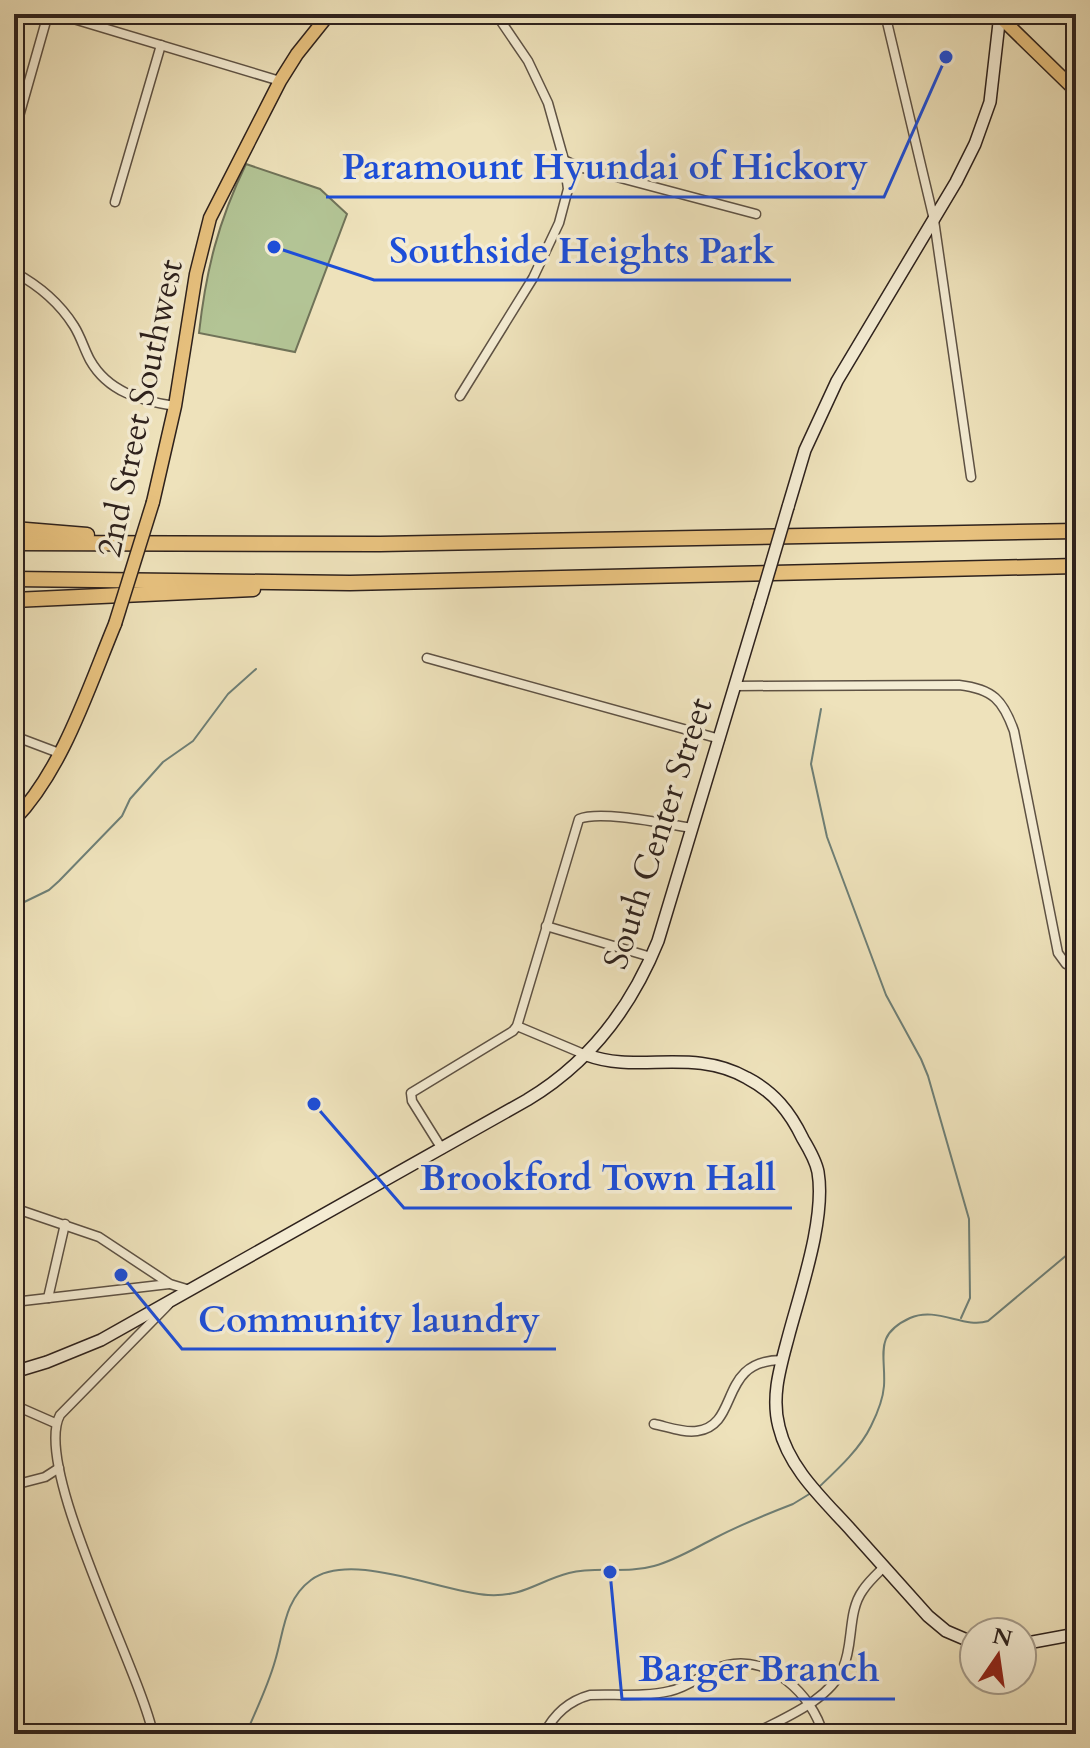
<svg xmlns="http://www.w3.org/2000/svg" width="1090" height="1748" font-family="Cardo,serif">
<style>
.green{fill:#b3c495;stroke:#707359;stroke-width:2}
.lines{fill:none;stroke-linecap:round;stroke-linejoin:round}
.stream{stroke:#6e7f76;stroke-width:2}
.street-casing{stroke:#5e5244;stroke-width:11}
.secondary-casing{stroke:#2e221d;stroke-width:14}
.primary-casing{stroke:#2e221d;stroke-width:15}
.highway-casing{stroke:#2e221d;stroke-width:17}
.street{stroke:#f4ecd3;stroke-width:8}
.secondary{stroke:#f4ecd3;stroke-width:11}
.primary{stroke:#e7c17e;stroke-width:12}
.highway{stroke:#e7c17e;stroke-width:14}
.secondary-bridge-casing{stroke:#2e221d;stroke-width:14;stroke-linecap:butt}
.primary-bridge-casing{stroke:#2e221d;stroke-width:15;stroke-linecap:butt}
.secondary-bridge{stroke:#f4ecd3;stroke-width:11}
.primary-bridge{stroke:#e7c17e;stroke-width:12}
.labels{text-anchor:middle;stroke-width:7;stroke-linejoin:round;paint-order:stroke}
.street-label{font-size:34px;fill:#2e221d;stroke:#f4ecd3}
.leader{fill:none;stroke:#1d4ed8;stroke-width:3}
.callout-dot{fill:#1d4ed8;stroke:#f4ecd3;stroke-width:3}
.callout-label{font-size:36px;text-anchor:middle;font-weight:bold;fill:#1d4ed8;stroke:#f4ecd3;stroke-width:7;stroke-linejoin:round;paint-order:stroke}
</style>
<rect width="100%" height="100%" fill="#eee2bb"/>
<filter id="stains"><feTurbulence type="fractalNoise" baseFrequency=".0025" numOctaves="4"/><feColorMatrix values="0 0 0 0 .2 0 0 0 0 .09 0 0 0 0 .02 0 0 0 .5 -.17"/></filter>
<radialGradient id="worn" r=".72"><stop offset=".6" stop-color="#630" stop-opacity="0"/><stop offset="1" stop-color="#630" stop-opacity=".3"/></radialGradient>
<!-- green -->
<path class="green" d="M246,164L320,189L347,214L295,352L199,333C206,270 218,222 246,164Z"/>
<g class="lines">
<!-- stream -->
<g class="stream">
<path d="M821,709L811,764L827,837L886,995L921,1059L928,1076L969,1219L970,1298L961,1318"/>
<path d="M14,907L49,890L59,881L122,816L130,799L163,762L193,741L228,694L256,669"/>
<path d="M819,1487C837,1470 860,1449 871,1426C877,1414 883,1399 884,1386C886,1355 873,1335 910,1318C937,1306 964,1329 988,1321L1068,1254L1076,1244"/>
<path d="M246,1734C256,1710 268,1686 275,1661C284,1632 284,1600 311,1580C351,1550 441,1592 488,1595C524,1597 538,1581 569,1573C597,1566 626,1574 654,1566C676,1560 695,1548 715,1538C740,1525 767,1514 793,1504L811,1493"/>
</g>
<defs>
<g id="street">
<path d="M57,14L280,81"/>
<path d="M887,22L934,220L971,477"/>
<path d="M14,134L48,14"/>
<path d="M564,160L579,167L756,214"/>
<path d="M115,202L161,45"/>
<path d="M14,272C38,285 59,302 74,326C81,337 84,349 90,360C108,392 141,401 175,406"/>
<path d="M460,396L533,278L559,223L568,189L564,160L548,103L528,61L496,14"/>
<path d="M427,658L720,739"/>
<path d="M736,686L959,685C993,689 1003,700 1014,731L1058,953L1066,964L1076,966"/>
<path d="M14,736L59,753"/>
<path d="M546,926L651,957"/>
<path d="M517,1026L586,1055"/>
<path d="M442,1149L412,1101L411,1093L513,1031L517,1026L579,819C601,810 666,824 692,828"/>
<path d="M14,1208L99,1237L170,1284L190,1290"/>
<path d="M48,1298L65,1224"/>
<path d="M14,1302L169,1284"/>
<path d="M14,1405L55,1423"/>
<path d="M654,1424C668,1427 684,1433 697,1431C741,1425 717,1360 782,1360"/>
<path d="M14,1485L45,1477L59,1468"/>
<path d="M153,1734C140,1670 32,1467 60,1415L168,1305"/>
<path d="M544,1734C554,1714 568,1701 590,1695C616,1694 645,1697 670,1691C691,1687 706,1670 727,1665C770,1655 812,1694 823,1734"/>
<path d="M754,1734C783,1718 829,1701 843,1668C854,1644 847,1612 863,1590C869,1581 877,1574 884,1567"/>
</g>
<g id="secondary">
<path d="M788,507L805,450L837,381L956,182L975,144L990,102L1000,14"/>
<path d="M587,1055C637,1074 693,1047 747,1078C774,1092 790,1112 803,1139C809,1149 816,1161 818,1172C826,1219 800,1292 788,1338C780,1368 771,1397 779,1427C789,1469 824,1500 851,1530C877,1559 902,1587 928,1616L946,1631L974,1643"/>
<path d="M14,1372L47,1362L101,1340L527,1100C589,1063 631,1008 658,941L760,602"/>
<path d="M1022,1644L1076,1634"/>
</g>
<g id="primary">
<path d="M997,14L1076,91"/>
<path d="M153,502L175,406L196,274L210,218L280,81L297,54L329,14"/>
<path d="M14,820C63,769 88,689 115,624"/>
</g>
<g id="highway">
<path d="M14,529L87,535"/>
<path d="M14,543L380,544L1076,531"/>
<path d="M14,579L350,583L1076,566"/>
<path d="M14,600L253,589"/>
</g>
</defs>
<!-- street casing -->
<use href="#street" class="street-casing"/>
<!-- secondary casing -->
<use href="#secondary" class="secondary-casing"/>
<!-- primary casing -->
<use href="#primary" class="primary-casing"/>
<!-- highway casing -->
<use href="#highway" class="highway-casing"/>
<!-- street -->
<use href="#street" class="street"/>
<!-- secondary -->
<use href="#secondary" class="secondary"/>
<!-- primary -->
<use href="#primary" class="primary"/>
<!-- highway -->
<use href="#highway" class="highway"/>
<defs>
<path id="secondary-bridge" d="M760,602L788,507"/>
<path id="primary-bridge" d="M115,624L153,502"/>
</defs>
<!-- secondary-bridge casing -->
<use href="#secondary-bridge" class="secondary-bridge-casing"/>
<!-- primary-bridge casing -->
<use href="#primary-bridge" class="primary-bridge-casing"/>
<!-- secondary-bridge -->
<use href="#secondary-bridge" class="secondary-bridge"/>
<!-- primary-bridge -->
<use href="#primary-bridge" class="primary-bridge"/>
</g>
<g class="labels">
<!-- street labels -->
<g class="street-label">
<text transform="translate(139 408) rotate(-78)" y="12">2nd Street Southwest</text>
<text transform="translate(657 833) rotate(-72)" y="12">South Center Street</text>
</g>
</g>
<!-- callouts -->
<path class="leader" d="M946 57L884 197H326M274 247L374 280H791M314 1104L404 1208H792M121 1275L182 1349H556M610 1572L622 1699H895"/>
<g class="callout-dot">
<circle cx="946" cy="57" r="8"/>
<circle cx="274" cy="247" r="8"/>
<circle cx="314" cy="1104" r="8"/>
<circle cx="121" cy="1275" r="8"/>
<circle cx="610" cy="1572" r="8"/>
</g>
<g class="callout-label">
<text x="605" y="179">Paramount Hyundai of Hickory</text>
<text x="582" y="263">Southside Heights Park</text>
<text x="598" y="1190">Brookford Town Hall</text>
<text x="369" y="1332">Community laundry</text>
<text x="759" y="1681">Barger Branch</text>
</g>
<!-- margin -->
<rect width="1090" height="1748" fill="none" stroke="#eee2bb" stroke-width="48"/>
<rect x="16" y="16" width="1058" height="1716" fill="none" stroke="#2e221d" stroke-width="4"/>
<rect x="24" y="24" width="1042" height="1700" fill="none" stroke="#2e221d" stroke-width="2"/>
<!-- north arrow -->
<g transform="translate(998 1656) rotate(13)"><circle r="38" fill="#f4ecd3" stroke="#a59b8a" stroke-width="2"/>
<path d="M0-6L14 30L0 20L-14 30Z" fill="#8f2418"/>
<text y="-12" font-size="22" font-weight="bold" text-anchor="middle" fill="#2e221d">N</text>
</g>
<rect width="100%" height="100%" filter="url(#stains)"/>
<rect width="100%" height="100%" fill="url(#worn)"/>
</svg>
